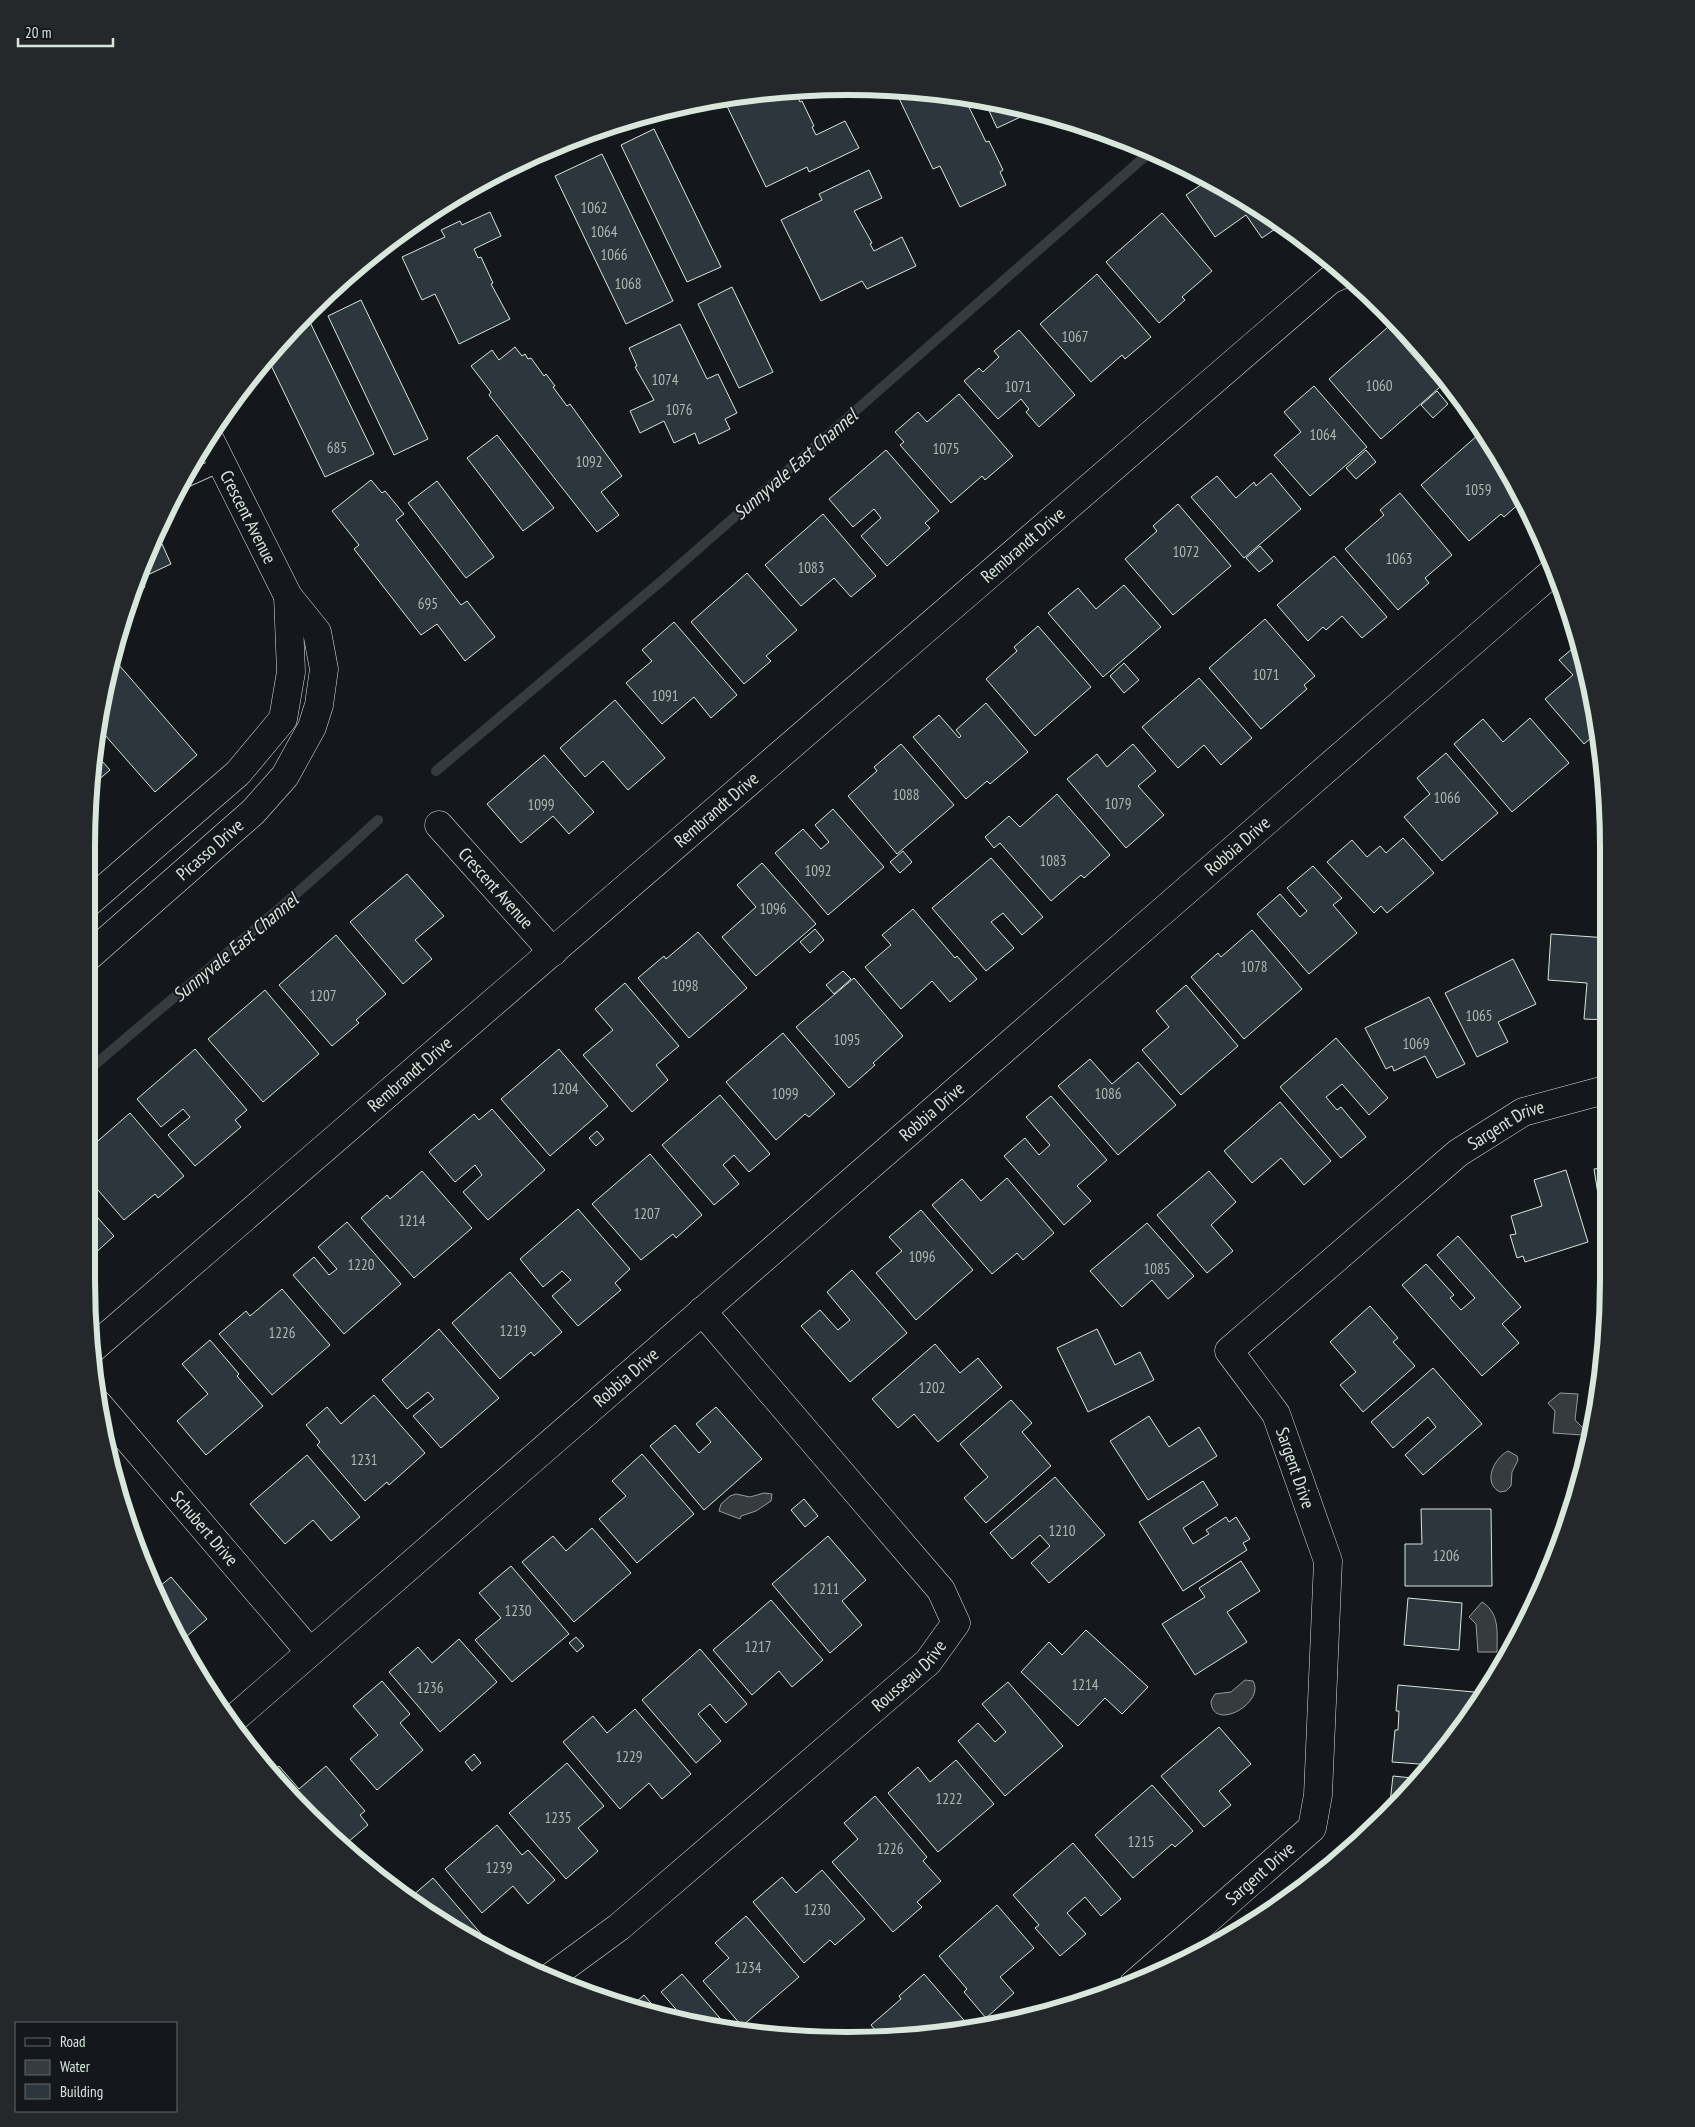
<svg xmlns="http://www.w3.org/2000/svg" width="1695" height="2127" font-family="'PT Sans Narrow',sans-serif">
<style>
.water{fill:#363b3e;stroke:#939e99}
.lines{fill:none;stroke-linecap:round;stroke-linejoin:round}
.stream{stroke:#363b3e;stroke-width:10}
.building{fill:#2c363c;stroke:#d8e6dc}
.lane-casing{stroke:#d8e6dc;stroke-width:16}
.street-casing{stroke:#d8e6dc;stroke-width:29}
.lane{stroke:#14181c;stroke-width:14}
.street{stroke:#14181c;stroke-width:28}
.labels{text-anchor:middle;stroke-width:4;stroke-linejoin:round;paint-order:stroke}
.number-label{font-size:15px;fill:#adbab4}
.street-label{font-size:18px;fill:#d8e6dc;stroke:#14181c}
.water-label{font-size:19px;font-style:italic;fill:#d8e6dc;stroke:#14181c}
.rim{fill:none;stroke:#d8e6dc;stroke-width:6}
</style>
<rect width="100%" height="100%" fill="#14181c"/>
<!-- water -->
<g class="water">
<path d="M1560,1393L1578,1394L1575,1420L1583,1428L1582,1435L1553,1433L1555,1411L1548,1403Z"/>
<path d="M1508,1451L1517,1456L1518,1460L1512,1472L1511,1486L1506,1491L1500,1492C1482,1483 1494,1458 1508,1451Z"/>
<path d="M764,1493L772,1494L771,1501L756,1511L741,1516L740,1519L719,1511L721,1504L730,1496L736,1494L750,1497Z"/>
<path d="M1482,1602C1500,1613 1497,1633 1497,1652H1478L1476,1624L1469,1617Z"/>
<path d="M1245,1680L1253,1681C1266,1703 1212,1733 1211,1701L1215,1694L1231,1692Z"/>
</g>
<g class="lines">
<!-- stream -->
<g class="stream">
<path d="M436,771L665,578L1150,152"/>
<path d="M90,1069C186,986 285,907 378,820"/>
</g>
</g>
<!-- building -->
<g class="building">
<path d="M894,88L965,99L986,142L989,141L1003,170L1000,172L1006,185L960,207L940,166L933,169Z"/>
<path d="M803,91L796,94L800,102L802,101L814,126L812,127L816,135L845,121L859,148L809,172L807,167L766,187L724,100L748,93Z"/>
<path d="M985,102L1028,109L1029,113L997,128Z"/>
<path d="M654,129L721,267L687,282L621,145Z"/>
<path d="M602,154L673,301L626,324L555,176Z"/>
<path d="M869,170L882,198L854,211L872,243L870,244L874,251L902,237L916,266L867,289L862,281L821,301L781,220L822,200L819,194Z"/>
<path d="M1208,180L1281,225L1262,238L1246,215L1215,237L1186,195Z"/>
<path d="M490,212L501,236L474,249L478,258L481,257L493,283L491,284L510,319L459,344L435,294L422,300L402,257L445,237L441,230L460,221L462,225Z"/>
<path d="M1162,213L1212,271L1182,297L1185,300L1159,323L1106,262Z"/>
<path d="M1097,274L1151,337L1125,359L1122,355L1091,382L1040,324Z"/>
<path d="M732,287L773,372L739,388L698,304Z"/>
<path d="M361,300L428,439L394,455L328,316Z"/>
<path d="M306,314L374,454L325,477L267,357L275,346Z"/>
<path d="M680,324L707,379L718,374L737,413L725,419L730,429L699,444L695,433L674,443L664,421L640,433L630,411L654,400L635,367L637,366L629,348Z"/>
<path d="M1388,327L1440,387L1381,439L1329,379Z"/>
<path d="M1019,330L1075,395L1039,427L1026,412L1029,409L1021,399L998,419L964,381L979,368L983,372L999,357L994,351Z"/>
<path d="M515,347L522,356L525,354L528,359L531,358L544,376L546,374L555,386L553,387L567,406L570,404L622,476L601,492L619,515L597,532L489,395L491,392L471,366L492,350L499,360Z"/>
<path d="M1314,386L1367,447L1310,496L1274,455L1301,432L1284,412Z"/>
<path d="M1437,391L1448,404L1433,418L1421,405Z"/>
<path d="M959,394L1013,456L985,480L982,476L951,503L900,445L904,442L895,432L918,412L927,422Z"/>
<path d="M497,435L554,508L523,531L467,458Z"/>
<path d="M1478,435L1508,469L1522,501L1504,517L1501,514L1469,541L1421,485Z"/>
<path d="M886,450L939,511L925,523L930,528L887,566L861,536L881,518L874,509L853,527L829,499Z"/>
<path d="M1366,450L1376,462L1356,479L1346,468Z"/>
<path d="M1271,473L1301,509L1244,558L1191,497L1217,476L1236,498L1254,482L1256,486Z"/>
<path d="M371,480L382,493L385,491L404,514L396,520L461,605L467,601L495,637L465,661L437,624L421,635L354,549L359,545L332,511Z"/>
<path d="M437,481L494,557L466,578L408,503Z"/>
<path d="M1400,493L1452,555L1425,578L1429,583L1398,610L1345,549L1384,515L1380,510Z"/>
<path d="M1178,504L1231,566L1173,615L1125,559L1157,531L1153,526Z"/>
<path d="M823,514L876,576L851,597L834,578L801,606L765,565Z"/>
<path d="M156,538L160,545L162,544L171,564L141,578L145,587L131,594Z"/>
<path d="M1260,546L1273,561L1259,572L1246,558Z"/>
<path d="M1334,556L1387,617L1362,638L1342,616L1326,630L1323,627L1308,641L1277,605Z"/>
<path d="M747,573L797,630L766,656L771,661L744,684L691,622Z"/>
<path d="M1124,585L1161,627L1103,677L1048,613L1078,588L1096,609Z"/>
<path d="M1265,619L1315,676L1304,685L1307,689L1261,729L1209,668Z"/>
<path d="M674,622L737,695L711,718L694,697L662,724L626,683L652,661L642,650Z"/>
<path d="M1038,626L1091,687L1035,736L986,679L1017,651L1014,647Z"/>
<path d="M1579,643L1594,699L1598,732L1584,744L1545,699L1573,675L1559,660Z"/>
<path d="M112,657L197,755L155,792L97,726L101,699Z"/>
<path d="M1124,663L1139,680L1124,693L1110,676Z"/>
<path d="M1199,678L1252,738L1221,765L1204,745L1178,768L1142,727Z"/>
<path d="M615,700L665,758L628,790L603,761L585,777L560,748Z"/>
<path d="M986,703L1028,752L990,784L987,781L966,799L913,737L939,715L959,738L961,736L956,730Z"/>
<path d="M1530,718L1569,763L1512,812L1454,744L1483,719L1503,742Z"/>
<path d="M901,744L954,805L897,854L848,796L877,771L874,767Z"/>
<path d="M1133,744L1156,771L1138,786L1164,815L1126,848L1067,779L1097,754L1107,767Z"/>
<path d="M94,752L110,770L89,788Z"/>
<path d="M1446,753L1498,813L1442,861L1404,817L1430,794L1417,778Z"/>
<path d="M544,755L594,812L569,834L553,816L521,843L487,804Z"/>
<path d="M1057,794L1110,855L1084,878L1081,875L1051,901L1000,843L994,848L985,837L1009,816L1020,827Z"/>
<path d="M833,809L884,867L828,915L775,853L803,829L821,849L829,842L815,825Z"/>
<path d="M1403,838L1434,873L1387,913L1381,906L1374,913L1327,862L1352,840L1367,857L1380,846L1386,853Z"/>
<path d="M903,851L912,862L900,873L890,862Z"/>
<path d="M991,858L1043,917L1022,935L1003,913L991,922L1014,948L986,971L932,908Z"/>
<path d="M762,863L816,924L756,976L722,937L756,907L737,885Z"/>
<path d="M1313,866L1342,898L1333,905L1357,933L1309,974L1257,914L1280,894L1300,917L1307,911L1287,888Z"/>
<path d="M407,874L444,916L415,940L432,959L403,984L350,922Z"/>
<path d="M913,909L955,958L957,956L977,979L950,1002L932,981L901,1009L865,967L891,945L882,935Z"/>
<path d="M815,929L824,940L810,953L800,942Z"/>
<path d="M1252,930L1302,989L1244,1039L1191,977L1218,953L1221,957Z"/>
<path d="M698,932L747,988L689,1038L638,978L664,956L666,959Z"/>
<path d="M1551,934L1608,938V1020L1584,1019L1587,983L1548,980Z"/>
<path d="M336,935L386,994L356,1020L359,1023L332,1046L279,985Z"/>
<path d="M1513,959L1536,1004L1498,1022L1508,1042L1477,1057L1445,993Z"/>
<path d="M843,971L851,979L834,994L826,985Z"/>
<path d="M854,978L903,1036L873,1063L875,1065L849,1088L796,1027Z"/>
<path d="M625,983L679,1046L656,1065L668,1080L632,1112L583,1055L613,1030L595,1009Z"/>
<path d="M1186,985L1238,1046L1181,1095L1142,1050L1169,1027L1156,1011Z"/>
<path d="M265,990L319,1054L263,1102L208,1039Z"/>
<path d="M1429,997L1465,1064L1437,1078L1425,1056L1394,1071L1392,1066L1386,1069L1365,1028Z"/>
<path d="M783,1033L835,1094L809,1117L805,1114L776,1140L726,1082Z"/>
<path d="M1336,1038L1388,1098L1369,1115L1342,1084L1326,1097L1337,1110L1341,1107L1366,1137L1341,1158L1280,1087Z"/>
<path d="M195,1049L247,1110L235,1120L241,1127L195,1166L168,1135L190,1117L183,1109L161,1127L137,1099Z"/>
<path d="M559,1049L608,1106L550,1156L501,1099Z"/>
<path d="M1090,1059L1112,1084L1138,1062L1176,1105L1118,1155L1058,1086Z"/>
<path d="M720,1095L770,1154L749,1172L734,1155L723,1165L739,1184L714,1205L662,1145Z"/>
<path d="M1051,1096L1107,1160L1077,1186L1091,1201L1064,1225L1004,1156L1025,1138L1039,1155L1050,1145L1026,1117Z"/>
<path d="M1280,1102L1331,1161L1304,1185L1281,1158L1252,1183L1224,1151Z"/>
<path d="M492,1109L545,1170L488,1220L463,1192L482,1175L475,1165L455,1182L429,1152L474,1114L479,1120Z"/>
<path d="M130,1113L184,1176L158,1198L155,1194L124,1220L91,1182V1147Z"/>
<path d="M597,1131L604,1139L596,1146L589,1138Z"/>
<path d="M650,1154L702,1215L676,1238L673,1234L641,1260L592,1204Z"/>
<path d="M1608,1167L1609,1258H1608L1594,1169Z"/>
<path d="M1566,1170L1588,1242L1525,1262L1523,1256L1517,1258L1510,1235L1516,1234L1511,1216L1542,1206L1534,1180Z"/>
<path d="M422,1171L472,1228L414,1278L361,1218L387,1195L390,1199Z"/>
<path d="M1209,1171L1236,1202L1211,1225L1233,1251L1207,1273L1157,1215Z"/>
<path d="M1007,1178L1054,1233L1023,1260L1017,1253L992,1274L932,1205L962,1179L981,1201Z"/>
<path d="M578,1209L630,1269L615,1283L621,1290L578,1326L552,1296L571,1280L562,1271L543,1287L520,1259Z"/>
<path d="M91,1210L114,1236L92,1256Z"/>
<path d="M921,1210L973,1270L916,1320L876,1273L902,1251L889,1237Z"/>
<path d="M347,1222L401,1284L344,1334L293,1275L314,1257L329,1275L337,1269L318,1247Z"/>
<path d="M1147,1223L1194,1276L1168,1299L1152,1280L1122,1307L1090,1271Z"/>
<path d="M1458,1236L1521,1307L1502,1324L1519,1343L1482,1376L1402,1285L1426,1264L1454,1295L1450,1298L1461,1310L1475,1298L1437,1255Z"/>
<path d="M852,1270L907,1333L850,1382L801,1326L820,1310L838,1330L850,1320L827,1292Z"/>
<path d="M510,1272L562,1332L534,1356L531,1352L500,1379L452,1323Z"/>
<path d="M282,1289L330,1345L272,1395L219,1334L246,1311L250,1316Z"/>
<path d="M1370,1306L1398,1338L1393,1342L1415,1366L1363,1412L1340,1385L1356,1372L1330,1342Z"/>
<path d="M439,1329L499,1398L441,1448L413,1416L434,1399L428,1392L407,1409L382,1380Z"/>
<path d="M1097,1329L1115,1365L1140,1352L1154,1380L1088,1412L1057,1348Z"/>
<path d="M210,1340L239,1374L237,1376L263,1406L206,1455L177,1421L208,1394L182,1364Z"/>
<path d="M935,1344L960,1373L978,1358L1002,1387L938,1442L914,1414L898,1428L872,1399Z"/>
<path d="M1433,1368L1482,1424L1423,1475L1405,1455L1436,1427L1428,1417L1393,1448L1371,1422Z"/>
<path d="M1596,1373H1600L1594,1428L1590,1440Z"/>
<path d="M374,1395L425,1453L389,1485L387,1482L365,1501L317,1445L320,1442L306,1425L327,1407L341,1424Z"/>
<path d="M1011,1400L1032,1423L1022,1432L1051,1466L986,1523L964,1498L988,1477L960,1444Z"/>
<path d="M716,1407L762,1459L704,1510L650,1446L675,1425L699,1453L711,1442L696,1424Z"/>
<path d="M1149,1416L1169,1447L1199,1427L1217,1456L1148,1500L1110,1441Z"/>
<path d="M642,1454L694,1514L637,1563L599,1519L626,1496L612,1481Z"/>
<path d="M307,1455L360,1517L331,1541L313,1520L285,1544L250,1504Z"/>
<path d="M1055,1477L1105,1535L1049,1583L1031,1563L1050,1546L1040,1535L1012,1559L990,1533Z"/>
<path d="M1203,1481L1218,1505L1183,1528L1193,1544L1209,1534L1206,1530L1226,1517L1229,1522L1236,1517L1250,1539L1243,1543L1247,1550L1183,1591L1139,1522Z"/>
<path d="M804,1499L818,1516L805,1527L791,1510Z"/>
<path d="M1421,1509H1491L1492,1586H1405V1544H1422Z"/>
<path d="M592,1528L631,1573L574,1622L522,1562L553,1536L566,1551Z"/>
<path d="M828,1536L866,1580L842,1601L862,1625L830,1653L772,1584Z"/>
<path d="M1241,1561L1260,1591L1227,1612L1247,1642L1195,1675L1162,1624L1205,1597L1199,1588Z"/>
<path d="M511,1566L569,1634L512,1682L475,1640L501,1618L479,1593Z"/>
<path d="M171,1577L207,1619L180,1642L197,1662L192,1666L154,1591Z"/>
<path d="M1408,1598L1462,1603L1459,1650L1404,1645Z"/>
<path d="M771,1600L823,1660L792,1687L779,1671L752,1695L713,1650Z"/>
<path d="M1086,1630L1148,1687L1122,1714L1105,1698L1078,1726L1021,1672L1049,1642L1062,1655Z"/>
<path d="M576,1637L584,1646L577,1652L569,1643Z"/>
<path d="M459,1639L497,1682L440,1732L389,1672L418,1647L432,1663Z"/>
<path d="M700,1649L747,1704L726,1723L710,1704L698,1714L721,1741L696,1763L642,1700Z"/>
<path d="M382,1681L410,1714L400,1723L423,1750L377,1790L350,1759L378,1735L353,1706Z"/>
<path d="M1008,1682L1063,1746L1005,1796L958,1741L978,1723L995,1742L1006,1732L982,1704Z"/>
<path d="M1398,1685L1485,1693L1480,1703L1432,1765L1392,1762L1395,1730H1398L1399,1711H1396Z"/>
<path d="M635,1709L691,1774L662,1799L649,1783L620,1809L563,1742L593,1716L607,1733Z"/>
<path d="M1219,1727L1251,1764L1219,1791L1231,1805L1204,1827L1161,1776Z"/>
<path d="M474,1754L481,1763L472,1771L465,1762Z"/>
<path d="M956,1760L994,1804L938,1852L888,1793L918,1767L930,1782Z"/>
<path d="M567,1763L604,1806L578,1828L598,1851L566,1879L509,1813Z"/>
<path d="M279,1766L299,1789L326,1766L365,1811L360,1815L368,1825L348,1842L340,1833L333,1838L309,1818L271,1774Z"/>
<path d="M1393,1776L1422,1779L1394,1807L1395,1804L1390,1803Z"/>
<path d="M1152,1785L1193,1831L1175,1847L1172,1844L1133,1878L1095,1835Z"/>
<path d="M875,1796L927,1857L923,1861L941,1881L917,1902L922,1907L893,1932L832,1862L858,1839L844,1823Z"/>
<path d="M497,1825L522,1855L528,1850L555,1880L528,1904L513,1886L482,1913L445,1869Z"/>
<path d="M1073,1843L1121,1899L1101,1916L1085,1897L1067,1913L1086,1934L1060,1956L1035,1928L1039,1925L1013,1895Z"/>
<path d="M822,1870L865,1919L835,1945L830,1940L804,1963L753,1902L782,1877L796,1893Z"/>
<path d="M433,1878L483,1936L476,1943L401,1895L407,1890L412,1896Z"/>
<path d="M997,1905L1034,1948L1000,1977L1014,1993L986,2018L964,1992L967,1989L939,1956Z"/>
<path d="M746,1916L799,1977L742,2026L703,1981L729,1958L715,1943Z"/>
<path d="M682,1974L731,2031L675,2020L681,2015L661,1992Z"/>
<path d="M924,1974L969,2026L964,2031L947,2034L882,2038L871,2025L901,1999L899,1996Z"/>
<path d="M644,1995L663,2017L629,2008Z"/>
</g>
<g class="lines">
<defs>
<path id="lane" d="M181,482L221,464"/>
<g id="street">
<path id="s1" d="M439,825L553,952"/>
<path d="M89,902L238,773L283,719L291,672L288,596"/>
<path id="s2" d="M89,956L253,812L285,776L312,727L319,705L324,669L317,632L288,596L209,438"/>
<path id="s3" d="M92,1349L1330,280L1344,274"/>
<path id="s4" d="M98,1404L310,1652"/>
<path id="s5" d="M230,1722L1554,571"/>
<path id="s6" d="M548,1979L619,1927L928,1662L956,1623L941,1590L702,1311"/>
<path id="s7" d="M1133,1985L1312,1828L1318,1795L1328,1561L1276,1414L1229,1351L1458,1153L1523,1112L1601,1091L1608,1092"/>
</g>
</defs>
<!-- lane casing -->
<use href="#lane" class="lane-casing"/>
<!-- street casing -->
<use href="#street" class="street-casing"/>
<!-- lane -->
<use href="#lane" class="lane"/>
<!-- street -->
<use href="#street" class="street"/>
</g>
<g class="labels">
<!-- number labels -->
<g class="number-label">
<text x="594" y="213">1062</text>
<text x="604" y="237">1064</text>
<text x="614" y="260">1066</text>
<text x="628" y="289">1068</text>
<text x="1075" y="342">1067</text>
<text x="665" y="385">1074</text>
<text x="1379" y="391">1060</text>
<text x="1018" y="392">1071</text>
<text x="679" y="415">1076</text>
<text x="1323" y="440">1064</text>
<text x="337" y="453">685</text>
<text x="946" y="454">1075</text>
<text x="589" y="467">1092</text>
<text x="1478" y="495">1059</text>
<text x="1186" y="557">1072</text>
<text x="1399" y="564">1063</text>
<text x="811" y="573">1083</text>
<text x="428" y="609">695</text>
<text x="1266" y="680">1071</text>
<text x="665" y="701">1091</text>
<text x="906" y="800">1088</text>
<text x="1447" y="803">1066</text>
<text x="1118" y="809">1079</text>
<text x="541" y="810">1099</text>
<text x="1053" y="866">1083</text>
<text x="818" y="876">1092</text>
<text x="773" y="914">1096</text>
<text x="1254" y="972">1078</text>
<text x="685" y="991">1098</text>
<text x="323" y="1001">1207</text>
<text x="1479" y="1021">1065</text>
<text x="847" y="1045">1095</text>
<text x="1416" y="1049">1069</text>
<text x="565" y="1094">1204</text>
<text x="785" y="1099">1099</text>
<text x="1108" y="1099">1086</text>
<text x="647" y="1219">1207</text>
<text x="412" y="1226">1214</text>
<text x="922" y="1262">1096</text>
<text x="361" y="1270">1220</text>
<text x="1157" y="1274">1085</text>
<text x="513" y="1336">1219</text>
<text x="282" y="1338">1226</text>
<text x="932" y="1393">1202</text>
<text x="364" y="1465">1231</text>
<text x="1062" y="1536">1210</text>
<text x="1446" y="1561">1206</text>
<text x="826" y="1594">1211</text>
<text x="518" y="1616">1230</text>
<text x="758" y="1652">1217</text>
<text x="1085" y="1690">1214</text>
<text x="430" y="1693">1236</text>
<text x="629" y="1762">1229</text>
<text x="949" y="1804">1222</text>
<text x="558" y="1823">1235</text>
<text x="1141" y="1847">1215</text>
<text x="890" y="1854">1226</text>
<text x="499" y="1873">1239</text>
<text x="817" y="1915">1230</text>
<text x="748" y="1973">1234</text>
</g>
<!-- street labels -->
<g class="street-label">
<text transform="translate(248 517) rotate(63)" y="6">Crescent Avenue</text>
<text dy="6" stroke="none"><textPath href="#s3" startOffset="1230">Rembrandt Drive</textPath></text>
<text dy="6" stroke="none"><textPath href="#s3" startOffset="825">Rembrandt Drive</textPath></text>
<text dy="6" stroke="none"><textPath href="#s5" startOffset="1335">Robbia Drive</textPath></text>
<text dy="6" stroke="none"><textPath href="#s2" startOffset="161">Picasso Drive</textPath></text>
<text dy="6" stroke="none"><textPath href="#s1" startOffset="85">Crescent Avenue</textPath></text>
<text dy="6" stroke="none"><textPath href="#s3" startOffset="420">Rembrandt Drive</textPath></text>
<text dy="6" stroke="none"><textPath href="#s5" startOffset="930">Robbia Drive</textPath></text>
<text dy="6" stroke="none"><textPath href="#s7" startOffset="1099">Sargent Drive</textPath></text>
<text dy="6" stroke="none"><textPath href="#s5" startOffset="525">Robbia Drive</textPath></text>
<text transform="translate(1295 1468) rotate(71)" y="6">Sargent Drive</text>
<text dy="6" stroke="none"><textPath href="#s4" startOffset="164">Schubert Drive</textPath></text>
<text dy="6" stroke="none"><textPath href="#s6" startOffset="472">Rousseau Drive</textPath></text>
<text dy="6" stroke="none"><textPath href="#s7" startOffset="169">Sargent Drive</textPath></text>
</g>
<!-- water labels -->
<g class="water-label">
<text transform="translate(795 464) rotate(-41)" y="7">Sunnyvale East Channel</text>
<text transform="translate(235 947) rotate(-40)" y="7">Sunnyvale East Channel</text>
</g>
</g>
<!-- crop -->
<path d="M0 0H1695V2127H0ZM847 95H848A752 752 0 0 1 1600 847V1280A752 752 0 0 1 848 2032H847A752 752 0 0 1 95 1280V847A752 752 0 0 1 847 95Z" fill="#24282b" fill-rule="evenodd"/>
<path class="rim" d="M847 95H848A752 752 0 0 1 1600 847V1280A752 752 0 0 1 848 2032H847A752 752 0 0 1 95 1280V847A752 752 0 0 1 847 95Z"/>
<!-- legend -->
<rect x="15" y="2022" width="162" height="90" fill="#14181c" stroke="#626a69"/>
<rect x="25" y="2038" width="25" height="8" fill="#14181c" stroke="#626a69"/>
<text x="60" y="2047" font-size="15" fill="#d8e6dc">Road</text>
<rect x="25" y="2060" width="25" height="15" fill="#363b3e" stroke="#626a69"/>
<text x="60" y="2072" font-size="15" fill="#d8e6dc">Water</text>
<rect x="25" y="2084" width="25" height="15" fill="#2c363c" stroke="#626a69"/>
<text x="60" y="2097" font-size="15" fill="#d8e6dc">Building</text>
<!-- scale -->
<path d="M18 38v8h95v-8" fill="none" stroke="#d8e6dc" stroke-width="2.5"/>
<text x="25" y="38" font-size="15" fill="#d8e6dc" stroke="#14181c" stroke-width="4" paint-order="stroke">20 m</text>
</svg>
